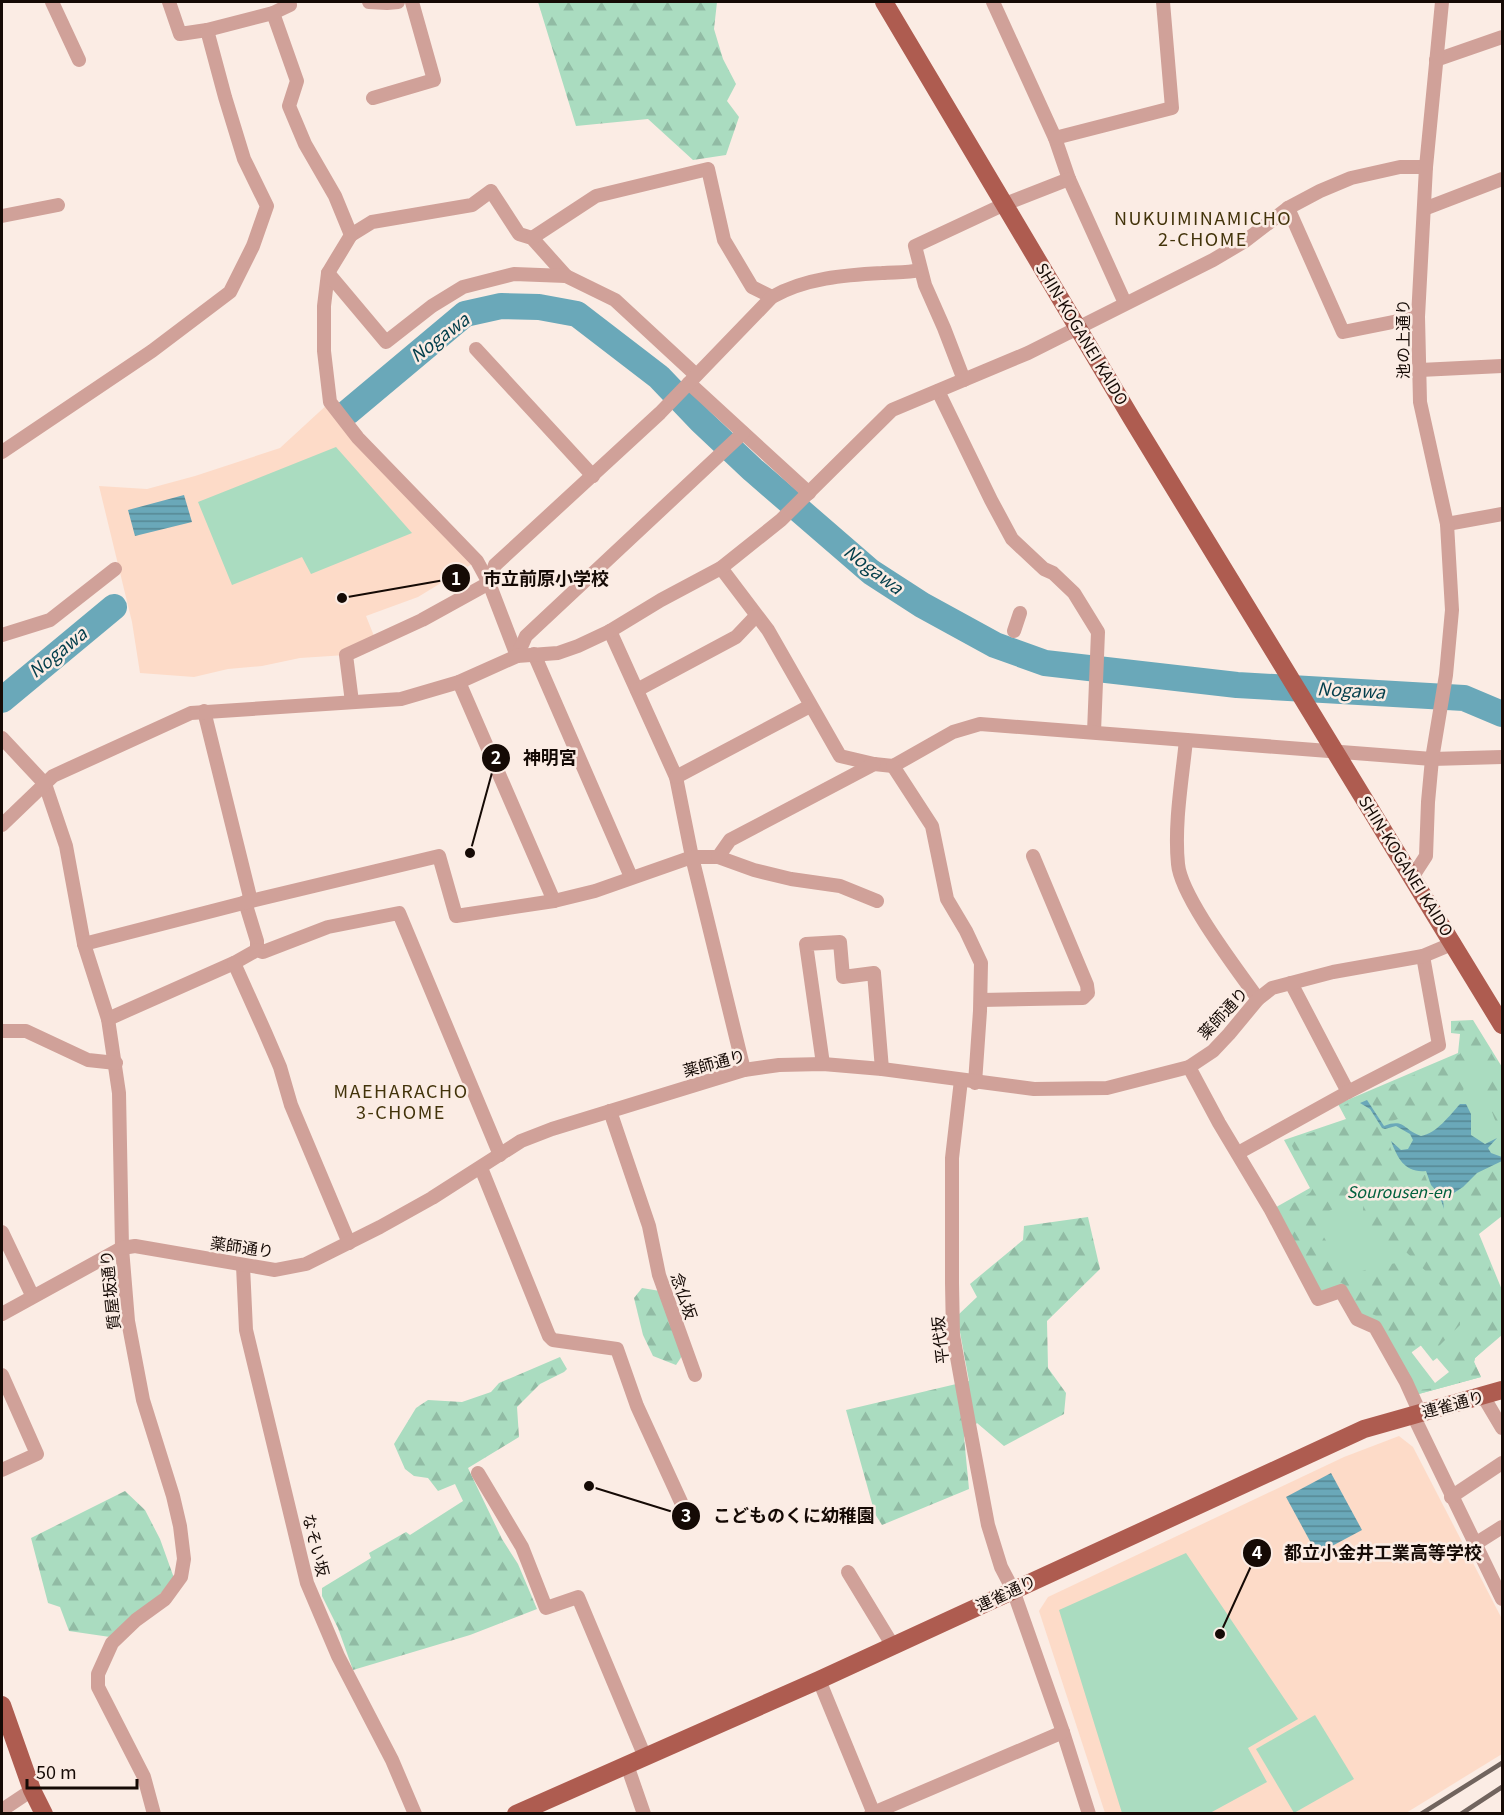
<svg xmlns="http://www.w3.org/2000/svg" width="1504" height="1815" font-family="Georgia,'Noto Sans JP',serif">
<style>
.built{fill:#fddbc8}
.green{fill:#aadcc0;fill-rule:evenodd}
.forest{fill:url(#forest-firs)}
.water{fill:url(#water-rules)}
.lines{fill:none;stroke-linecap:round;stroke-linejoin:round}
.river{stroke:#6aa8b9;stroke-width:26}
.minor{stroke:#d0a199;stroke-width:14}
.major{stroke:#ae5c50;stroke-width:18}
.rail{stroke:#71645e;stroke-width:4.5}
.labels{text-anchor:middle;stroke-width:5;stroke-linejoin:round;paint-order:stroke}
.street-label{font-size:16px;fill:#150a05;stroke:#fbece4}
.park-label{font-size:16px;font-style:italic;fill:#01613e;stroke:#fbece4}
.neighbourhood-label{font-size:18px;letter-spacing:1.5px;fill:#42330a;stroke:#fbece4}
.water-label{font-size:18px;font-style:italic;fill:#023e4b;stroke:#fbece4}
.leader{fill:none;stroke:#150a05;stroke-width:2}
.callout-dot{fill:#150a05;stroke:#fbece4;stroke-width:2}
.mark-label{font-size:18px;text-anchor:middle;font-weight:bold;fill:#fff}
.callout-label{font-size:18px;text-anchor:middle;font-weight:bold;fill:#150a05;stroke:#fbece4;stroke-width:5;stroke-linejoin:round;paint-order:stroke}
</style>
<defs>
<pattern id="forest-firs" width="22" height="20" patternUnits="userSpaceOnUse" patternTransform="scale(1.5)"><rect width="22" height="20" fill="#aadcc0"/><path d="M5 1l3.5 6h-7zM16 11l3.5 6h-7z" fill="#91bba4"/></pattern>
<pattern id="water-rules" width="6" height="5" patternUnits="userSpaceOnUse" patternTransform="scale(1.5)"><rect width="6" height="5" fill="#6aa8b9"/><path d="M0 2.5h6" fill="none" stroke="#568794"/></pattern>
</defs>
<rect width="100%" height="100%" fill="#fbece4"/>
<!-- built -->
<g class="built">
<path d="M330,402L477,561L418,597L366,616L376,641L346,655L300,658L262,666L228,669L194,677L140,673L132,622L99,486L147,489L195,476L280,448Z"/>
<path d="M1399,1436L1413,1447L1502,1619V1754L1406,1813H1105L1039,1611L1048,1597L1344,1457Z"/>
</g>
<!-- green -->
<g class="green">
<path d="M336,447L412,533L311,574L302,557L232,585L198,502Z"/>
<path d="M1473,1020L1502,1067V1216L1479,1234L1502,1290V1335L1475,1358L1474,1362L1481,1377L1415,1395L1375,1327L1357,1319L1341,1291L1318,1299L1271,1210L1310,1188L1284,1140L1346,1119L1338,1104L1458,1053L1460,1034L1451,1033V1021ZM1418,1342L1433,1361L1437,1358L1449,1372L1435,1383L1409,1349Z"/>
<path d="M1186,1553L1298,1719L1248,1748L1267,1782L1210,1813H1122L1059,1610Z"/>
<path d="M1315,1715L1354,1779L1294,1813L1256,1749Z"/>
</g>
<!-- forest -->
<g class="forest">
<path d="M538,2H717L714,29L723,59L736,84L727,101L739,117L726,155L693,160L648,119L576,126Z"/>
<path d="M1472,1021L1502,1071V1131C1492,1121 1493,1105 1483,1097C1478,1092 1473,1092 1469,1085L1473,1079H1480C1491,1068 1485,1058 1477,1048L1471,1049L1470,1068L1462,1094L1463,1101C1454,1106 1430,1133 1420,1131C1412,1129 1406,1121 1398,1119L1386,1123L1383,1120L1367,1096L1460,1054C1462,1048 1464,1039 1461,1033L1453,1031L1452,1024L1456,1022Z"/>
<path d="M1355,1100L1362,1109L1370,1114L1382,1132L1397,1128L1400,1130L1401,1133L1388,1141C1397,1164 1398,1173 1425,1175L1429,1187L1444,1213L1451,1201L1486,1173L1502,1166V1215L1476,1234L1502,1295V1333L1475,1358L1474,1362L1481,1377L1415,1395L1419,1390L1435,1388L1456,1380L1457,1376L1444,1360L1473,1323L1469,1313L1406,1252L1400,1246L1376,1240L1372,1236L1363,1210L1364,1198L1359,1196L1317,1217L1318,1227L1335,1256L1339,1271L1347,1276L1377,1266L1403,1262L1460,1320V1325L1435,1350L1423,1344L1412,1352L1407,1360L1402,1361L1398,1359L1380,1319C1374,1313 1366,1313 1359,1308C1352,1301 1348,1291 1342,1283L1338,1282L1322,1288L1317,1286L1279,1212L1310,1193L1313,1188L1289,1140L1326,1128L1348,1123L1350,1120L1343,1109L1344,1105Z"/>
<path d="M1088,1217L1100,1269L1047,1321L1048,1368L1066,1393L1064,1414L1004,1446L977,1423L964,1437L969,1489L882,1525L875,1514L846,1410L969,1381L957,1316L977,1297L970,1284L1023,1240L1024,1226Z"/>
<path d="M642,1288L660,1291L682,1356L676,1365L653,1356L643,1335L634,1298Z"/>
<path d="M560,1357L567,1369L564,1372L540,1384L517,1407L519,1437L468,1468L502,1539L518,1564L537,1609L470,1635L353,1670L338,1628L322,1596V1588L371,1558L369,1553L406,1532L410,1535L463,1501L455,1484L438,1491L428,1478L414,1476L405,1469L394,1444L416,1408L428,1400L462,1402L491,1392L499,1383Z"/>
<path d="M125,1491L145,1510L160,1539L174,1578L155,1600L110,1637L69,1631L60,1607L48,1603L31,1538Z"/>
</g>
<!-- water -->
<g class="water">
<path d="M184,495L192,522L135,536L128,510Z"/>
<path d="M1367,1100L1384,1126C1405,1118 1403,1130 1421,1136C1437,1133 1449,1116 1460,1104H1466L1471,1114V1135L1485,1144L1497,1138L1488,1148L1491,1153L1502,1157V1161L1477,1173L1463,1187L1443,1200L1444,1209L1439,1194L1431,1185L1426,1171C1405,1173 1398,1159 1391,1141L1401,1150L1408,1149L1413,1140L1410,1134L1396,1126L1385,1129L1382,1128L1370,1109L1360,1103Z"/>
<path d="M1331,1473L1362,1530L1317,1554L1286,1497Z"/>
</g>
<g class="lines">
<!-- river -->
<g class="river">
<path d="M348,412L465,314L501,306L539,307L577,314L659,377L701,421L753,470L871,572L922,605L995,645L1045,663L1237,685L1464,698L1502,714"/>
<path d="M2,700L114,607"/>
</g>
<!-- minor -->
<g class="minor">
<path d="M52,2L79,60"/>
<path d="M169,2L180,34L207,30"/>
<path d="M369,2L387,3L398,2"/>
<path d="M993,2L1055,138L1069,179L1125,303"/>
<path d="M273,13L297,81L289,106L305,144L335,196L351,235L372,222L472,205L491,191L519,234L532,238L566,276"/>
<path d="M1436,60L1502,37"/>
<path d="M373,98L434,80L412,2"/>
<path d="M1055,138L1172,108L1163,2"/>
<path d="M1288,208L1343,332L1418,317"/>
<path d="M1424,209L1502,179"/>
<path d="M2,216L58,205"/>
<path d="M351,235L328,273L324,306V351L330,402L358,438L477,561L489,583L422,620L346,655L352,702"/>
<path d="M532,238L596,196L708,169L724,240L752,287L772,297"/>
<path d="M328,273L386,342L432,306L463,287L514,274L566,276L615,300L696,375"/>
<path d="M476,349L593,476"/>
<path d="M1420,370L1502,366"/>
<path d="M964,380L944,328L925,285L915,246L1005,204L1069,179"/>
<path d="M689,383L809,493"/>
<path d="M938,391L991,500L1012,539L1044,569L1053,573L1074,593L1098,632L1094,732"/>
<path d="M2,452L152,351L230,292L253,246L267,206L244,159L225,97L207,30L273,13L290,5L289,2"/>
<path d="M1447,524L1502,514"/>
<path d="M721,568L768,630L840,756L874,764L893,766L953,732L980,724L1432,759L1502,757"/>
<path d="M610,631L676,777L692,857L744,1070"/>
<path d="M1014,631L1020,613"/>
<path d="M2,635L50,620L115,569"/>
<path d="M534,654L631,877"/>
<path d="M517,656L489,583L495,565L660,413L772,297C805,278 845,275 882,273C895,272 907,273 920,270"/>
<path d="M517,656L526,636L743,433"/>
<path d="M459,682L554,901"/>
<path d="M637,690L736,637L756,616"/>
<path d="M204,711L251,901L439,856L456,916L554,901L595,891L692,857H718L754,870L791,879L840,886L877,901"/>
<path d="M2,738L45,784L66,846L84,944L108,1019L119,1093L122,1248L128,1321L143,1400L173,1496L180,1526L184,1559L181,1577L165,1599L136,1620L112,1643L98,1674V1687L144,1777L154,1814"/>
<path d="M1186,740C1182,780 1174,824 1178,864C1181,897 1237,969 1258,999"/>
<path d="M893,766L932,826L947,899L966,931L981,963L980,1011L975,1083"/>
<path d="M676,777L810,706"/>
<path d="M2,825L53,776L191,713L401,699L459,682L517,656L558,653L578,646L610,631L661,600L721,568L781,520L892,410L1028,353L1213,260L1245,241L1288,208L1320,191L1351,178L1400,167H1426"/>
<path d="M718,857L730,840L874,764"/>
<path d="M1413,876L1426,856L1428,802L1432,759L1446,675L1452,610L1447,524L1420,402L1418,317L1426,167L1442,2"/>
<path d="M245,902L257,941V950"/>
<path d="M84,944L251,901"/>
<path d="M1291,983L1348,1092"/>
<path d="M981,1000L1083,998L1088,993L1087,985L1033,856"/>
<path d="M108,1019L234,963"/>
<path d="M2,1031H26L88,1060L116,1063"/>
<path d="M823,1064L806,944L840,942L843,977L874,973L882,1069"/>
<path d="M1189,1067L1219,1123L1271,1210L1318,1299L1341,1291L1357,1319L1375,1327L1406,1382L1420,1413"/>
<path d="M961,1080L952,1158V1283L953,1335L969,1424L988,1525L1001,1567L1013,1590L1063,1732L1089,1814"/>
<path d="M610,1111L649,1226L659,1275L695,1375"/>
<path d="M1238,1153L1348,1092L1439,1045L1423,956"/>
<path d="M481,1168L549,1336L553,1340L617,1349L637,1406L681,1502"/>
<path d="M2,1232L32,1295"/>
<path d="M349,1243L291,1105L280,1067L265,1032L234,963L257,950L263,952L328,927L399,913L500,1155"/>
<path d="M243,1266L246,1330L307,1583L338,1656L392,1760L415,1814"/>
<path d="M2,1314L122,1248L135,1246L275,1270L306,1264L380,1227L432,1198L521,1141L552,1129L744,1070L779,1065L823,1064L882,1069L1034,1089L1107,1088L1189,1067L1213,1051L1229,1034L1258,999L1272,988L1333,972L1423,956L1454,943"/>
<path d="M2,1375L37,1454L2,1470"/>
<path d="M1483,1396L1502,1428"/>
<path d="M1413,1415L1502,1599"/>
<path d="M478,1473L522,1547L546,1608L578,1597L645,1757"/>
<path d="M1451,1497L1502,1463"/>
<path d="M1475,1544L1502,1527"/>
<path d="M848,1572L893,1646"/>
<path d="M819,1680L874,1814"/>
<path d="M627,1765L644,1814"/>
<path d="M2,1810L32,1790"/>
<path d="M871,1814L1063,1732"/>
</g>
<!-- major -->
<g class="major">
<path d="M884,2L1132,419L1502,1025"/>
<path d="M2,1705L32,1790L44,1814"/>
<path d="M516,1814L819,1680L1364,1429L1502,1390"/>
</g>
<!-- rail -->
<g class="rail">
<path d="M1421,1814L1502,1763"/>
<path d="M1461,1814L1502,1787"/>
</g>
</g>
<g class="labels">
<!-- street labels -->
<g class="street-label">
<text transform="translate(1082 334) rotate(59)" y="6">SHIN-KOGANEI KAIDO</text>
<text transform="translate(1403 339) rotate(-90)" y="6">池の上通り</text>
<text transform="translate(1406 866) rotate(58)" y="6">SHIN-KOGANEI KAIDO</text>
<text transform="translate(1223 1013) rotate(-47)" y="6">薬師通り</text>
<text transform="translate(714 1063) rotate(-15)" y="6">薬師通り</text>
<text transform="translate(242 1247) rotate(8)" y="6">薬師通り</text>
<text transform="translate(110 1290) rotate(-96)" y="6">質屋坂通り</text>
<text transform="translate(684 1296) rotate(71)" y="6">念仏坂</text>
<text transform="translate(940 1340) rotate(-96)" y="6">平代坂</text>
<text transform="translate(1453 1404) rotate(-15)" y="6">連雀通り</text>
<text transform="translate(316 1545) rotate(76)" y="6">なそい坂</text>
<text transform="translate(1006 1593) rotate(-25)" y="6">連雀通り</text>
</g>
<!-- park labels -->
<g class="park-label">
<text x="1399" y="1198">Sourousen-en</text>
</g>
<!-- neighbourhood labels -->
<g class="neighbourhood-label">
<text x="1203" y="225">NUKUIMINAMICHO<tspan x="1203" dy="21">2-CHOME</tspan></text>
<text x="401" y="1098">MAEHARACHO<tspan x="401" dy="21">3-CHOME</tspan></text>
</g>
<!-- water labels -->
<g class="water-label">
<text transform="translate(440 338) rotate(-37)" y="6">Nogawa</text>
<text transform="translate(873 570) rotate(37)" y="6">Nogawa</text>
<text transform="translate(58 653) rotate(-39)" y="6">Nogawa</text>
<text transform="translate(1351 691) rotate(3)" y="6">Nogawa</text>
</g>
</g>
<!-- callouts -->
<path class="leader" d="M342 598L456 578M470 853L496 758M589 1486L686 1516M1220 1634L1257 1553"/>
<g class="callout-dot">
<circle cx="342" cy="598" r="6"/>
<circle cx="470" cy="853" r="6"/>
<circle cx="589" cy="1486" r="6"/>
<circle cx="1220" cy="1634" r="6"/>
<circle cx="456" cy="578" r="15"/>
<circle cx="496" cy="758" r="15"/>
<circle cx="686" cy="1516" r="15"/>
<circle cx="1257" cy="1553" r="15"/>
</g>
<g class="mark-label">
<text x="456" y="585">1</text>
<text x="496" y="764">2</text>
<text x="686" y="1522">3</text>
<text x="1257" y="1559">4</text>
</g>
<g class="callout-label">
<text x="546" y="585">市立前原小学校</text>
<text x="550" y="764">神明宮</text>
<text x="794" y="1522">こどものくに幼稚園</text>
<text x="1383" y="1559">都立小金井工業高等学校</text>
</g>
<!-- border -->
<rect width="1504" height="1815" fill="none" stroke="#150a05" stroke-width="6"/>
<!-- scale -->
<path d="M27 1779v9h110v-9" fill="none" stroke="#150a05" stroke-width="3"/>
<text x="36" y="1779" font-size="18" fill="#150a05" stroke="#fbece4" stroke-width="4.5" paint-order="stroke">50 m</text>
</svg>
